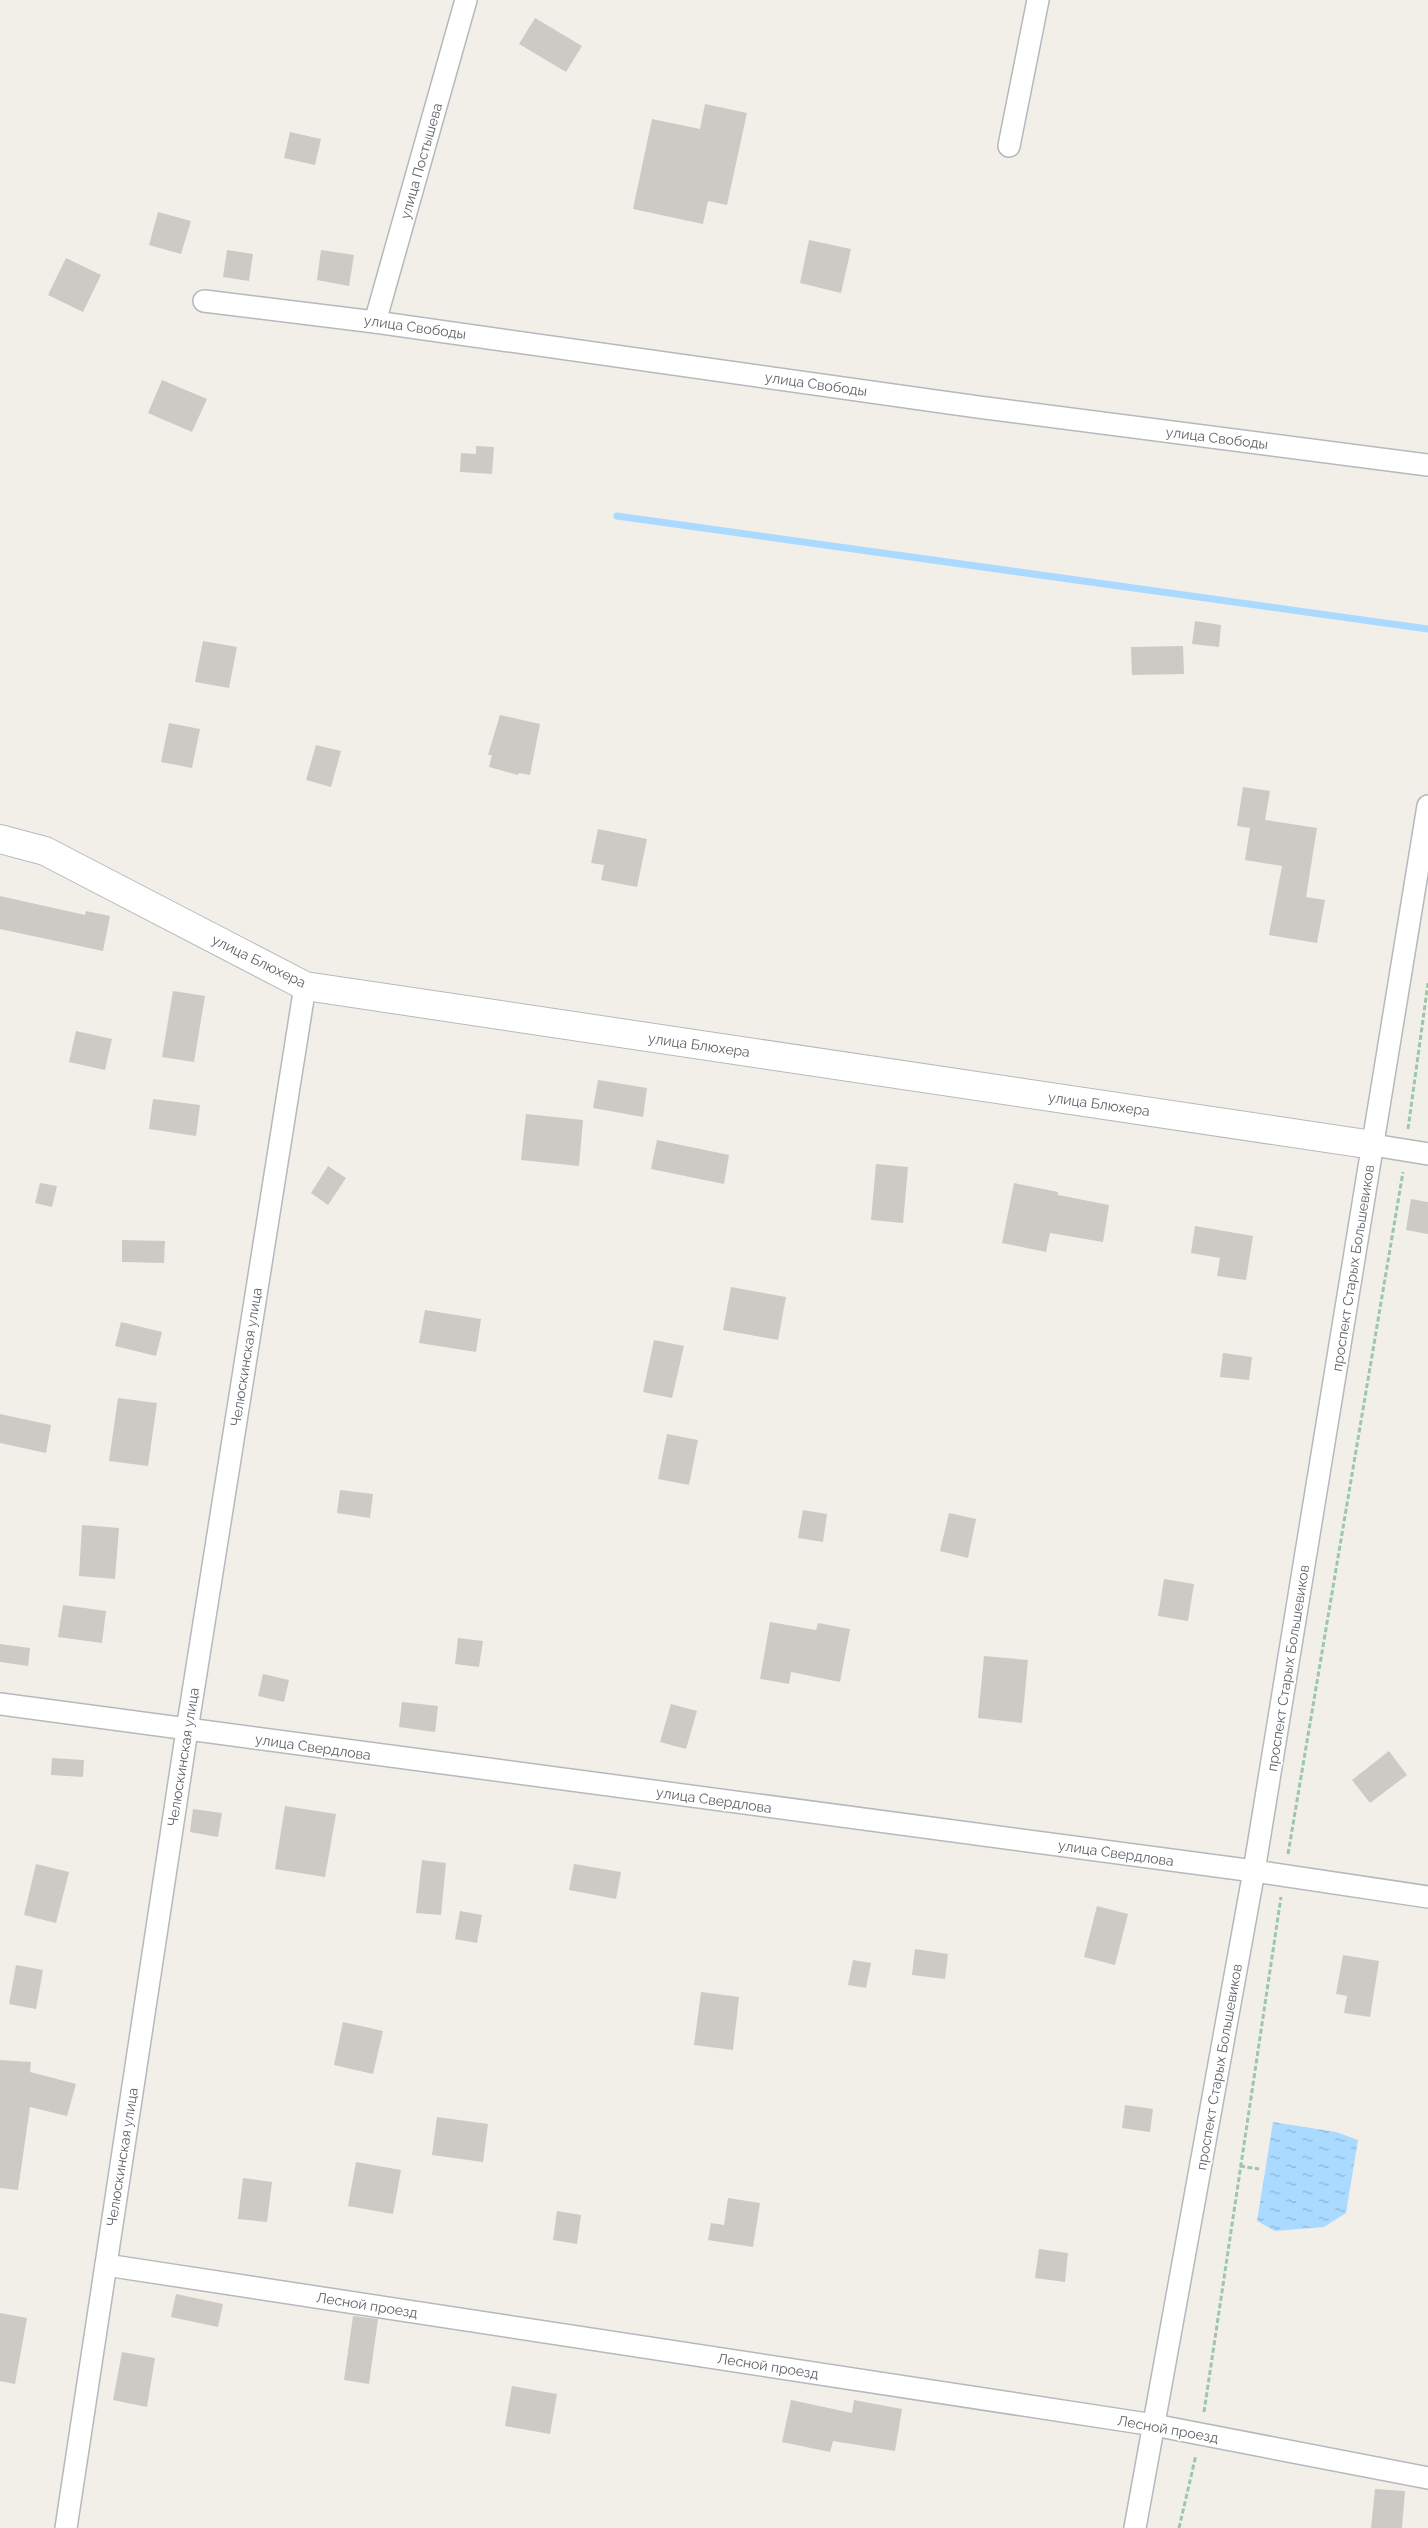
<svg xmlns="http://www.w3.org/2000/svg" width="1428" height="2528" font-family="Raleway,sans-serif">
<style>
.water{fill:url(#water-ripples)}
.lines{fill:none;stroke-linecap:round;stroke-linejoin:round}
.stream{stroke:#aadaff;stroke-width:7}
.building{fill:#cccac5}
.street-casing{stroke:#b5b8bc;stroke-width:24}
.secondary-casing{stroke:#b6babf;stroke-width:30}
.path{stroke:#9cc7a9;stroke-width:3;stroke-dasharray:5 2.5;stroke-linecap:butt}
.street{stroke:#fff;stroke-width:21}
.secondary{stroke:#fff;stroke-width:28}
.labels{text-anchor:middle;stroke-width:4;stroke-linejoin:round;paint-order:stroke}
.street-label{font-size:14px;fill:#5f6368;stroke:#fff}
</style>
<defs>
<pattern id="water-ripples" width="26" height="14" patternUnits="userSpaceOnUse" patternTransform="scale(1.25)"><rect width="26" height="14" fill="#aadaff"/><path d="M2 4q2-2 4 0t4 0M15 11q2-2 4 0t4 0" fill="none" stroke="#8eb4d2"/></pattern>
</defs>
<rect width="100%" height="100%" fill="#f1efe8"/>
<!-- water -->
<path class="water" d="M1273,2122L1336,2132L1358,2140L1346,2213L1324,2227L1275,2231L1257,2221Z"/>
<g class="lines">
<!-- stream -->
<path class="stream" d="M617,516L1428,629"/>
</g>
<!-- building -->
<g class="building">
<path d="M535,18L582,46L566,72L519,44Z"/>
<path d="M705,104L747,113L727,205L708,201L703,224L633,209L652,119L700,129Z"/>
<path d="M290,132L321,139L315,165L284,158Z"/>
<path d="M158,212L191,221L181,254L149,245Z"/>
<path d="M809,240L851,249L841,293L800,283Z"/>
<path d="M227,250L253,254L249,281L223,277Z"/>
<path d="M321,250L354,255L349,286L317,280Z"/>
<path d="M66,258L101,275L83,312L48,295Z"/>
<path d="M162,380L207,399L192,432L148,413Z"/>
<path d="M476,446L494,447L492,474L460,472L461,453L476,454Z"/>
<path d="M1195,621L1221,625L1219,647L1192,644Z"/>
<path d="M203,641L237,647L229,688L195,682Z"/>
<path d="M1183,646L1184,674L1132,675L1131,647Z"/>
<path d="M500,715L540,724L530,775L519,773L518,775L489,767L492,755H488Z"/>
<path d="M169,723L200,729L192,768L161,762Z"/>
<path d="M316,745L341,751L331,787L306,780Z"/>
<path d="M1243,787L1270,791L1265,820L1317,828L1306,897L1325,900L1317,943L1269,935L1282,866L1245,860L1250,828L1237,826Z"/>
<path d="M598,829L647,839L637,887L601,880L604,865L591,863Z"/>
<path d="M0,896L85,915L86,911L110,916L103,951L0,929Z"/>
<path d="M173,991L205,996L194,1062L162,1057Z"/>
<path d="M76,1031L112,1039L105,1070L69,1062Z"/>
<path d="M598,1080L647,1088L643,1117L593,1108Z"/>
<path d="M153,1099L200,1105L196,1136L149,1129Z"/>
<path d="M526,1114L583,1120L579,1166L521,1160Z"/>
<path d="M657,1140L729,1155L724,1184L651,1169Z"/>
<path d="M876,1164L908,1167L903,1223L871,1220Z"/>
<path d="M328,1166L346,1178L328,1205L311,1193Z"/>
<path d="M40,1183L57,1186L52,1207L35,1203Z"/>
<path d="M1014,1183L1058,1192V1195L1109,1205L1103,1242L1050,1233L1046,1252L1002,1243Z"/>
<path d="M1411,1199L1428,1202V1234L1406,1230Z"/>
<path d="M1195,1226L1253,1236L1246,1280L1217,1276L1220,1258L1191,1253Z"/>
<path d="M122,1240L165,1241L164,1263L122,1262Z"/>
<path d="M731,1287L786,1297L778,1340L723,1330Z"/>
<path d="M425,1310L481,1319L476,1352L419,1343Z"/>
<path d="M121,1322L162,1332L156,1356L115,1346Z"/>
<path d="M654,1340L684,1346L672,1398L643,1392Z"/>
<path d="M1223,1353L1252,1357L1249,1380L1220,1377Z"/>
<path d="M118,1398L157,1403L148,1466L109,1461Z"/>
<path d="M0,1414L51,1425L46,1453L0,1443Z"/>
<path d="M667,1434L698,1440L689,1485L658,1479Z"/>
<path d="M340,1490L373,1494L370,1518L337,1513Z"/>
<path d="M803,1510L827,1514L823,1542L798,1538Z"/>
<path d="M949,1513L976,1519L968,1558L940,1551Z"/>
<path d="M82,1525L119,1528L115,1579L79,1576Z"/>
<path d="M1164,1579L1194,1584L1188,1621L1158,1616Z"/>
<path d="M63,1605L106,1611L102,1643L58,1637Z"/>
<path d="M770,1622L816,1630L818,1623L850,1629L840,1682L791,1672L789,1684L760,1679Z"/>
<path d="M458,1638L483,1641L479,1667L455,1664Z"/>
<path d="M0,1644L30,1648L28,1666L0,1662Z"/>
<path d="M984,1656L1028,1660L1022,1723L978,1718Z"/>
<path d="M263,1674L289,1680L284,1702L258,1696Z"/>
<path d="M402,1702L438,1706L435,1732L399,1727Z"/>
<path d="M671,1704L697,1711L686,1749L660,1742Z"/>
<path d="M1389,1751L1407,1775L1370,1803L1352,1780Z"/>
<path d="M52,1758L84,1760L83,1777L51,1775Z"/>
<path d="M285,1806L336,1814L325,1877L275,1869Z"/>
<path d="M193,1809L222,1813L218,1837L190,1832Z"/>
<path d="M422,1860L446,1863L441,1915L416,1913Z"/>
<path d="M36,1864L69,1872L56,1923L24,1915Z"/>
<path d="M574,1864L621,1872L616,1899L569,1890Z"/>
<path d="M1097,1906L1128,1914L1115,1965L1084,1957Z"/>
<path d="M460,1911L482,1915L477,1943L455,1939Z"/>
<path d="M915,1949L948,1954L945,1979L912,1975Z"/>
<path d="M1343,1955L1379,1961L1370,2017L1344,2013L1347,1996L1336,1994Z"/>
<path d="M853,1960L871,1963L866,1988L848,1985Z"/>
<path d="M16,1965L43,1970L36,2009L9,2004Z"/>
<path d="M701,1992L739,1997L733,2050L694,2045Z"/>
<path d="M343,2022L383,2031L373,2074L334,2065Z"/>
<path d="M0,2060L31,2062L30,2072L76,2084L67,2116L30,2107L18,2190L0,2188Z"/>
<path d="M1125,2105L1153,2109L1150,2132L1122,2128Z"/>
<path d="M437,2117L488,2124L483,2162L432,2155Z"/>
<path d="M356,2162L401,2170L393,2214L348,2206Z"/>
<path d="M243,2178L272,2182L267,2222L238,2219Z"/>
<path d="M728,2198L760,2203L753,2247L708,2240L711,2223L724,2225Z"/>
<path d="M557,2211L581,2215L577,2244L553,2240Z"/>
<path d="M1039,2249L1068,2253L1065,2282L1035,2278Z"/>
<path d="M176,2294L223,2304L218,2327L171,2317Z"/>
<path d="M0,2313L27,2318L15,2384L0,2381Z"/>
<path d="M353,2316L378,2319L369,2384L344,2380Z"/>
<path d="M122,2352L155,2358L147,2407L113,2400Z"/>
<path d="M512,2386L557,2394L550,2434L505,2426Z"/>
<path d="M791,2400L852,2413L854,2400L902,2409L895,2451L833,2441L830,2452L782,2442Z"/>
<path d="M1375,2489L1405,2491L1402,2528H1371Z"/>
</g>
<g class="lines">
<defs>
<g id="street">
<path d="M1009,146L1038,0"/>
<path d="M204,301L375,322L978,407L1428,465"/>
<path d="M375,322L466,0"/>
<path d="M1373,1145L1428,1154"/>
<path d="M0,1704L1254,1871L1428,1897"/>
<path d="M106,2265L1154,2425L1428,2478"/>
<path d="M66,2528L187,1730L305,986"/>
<path d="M1135,2528L1254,1871L1428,806"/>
</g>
<path id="secondary" d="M0,839L45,851L305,986L1373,1145"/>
</defs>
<!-- street casing -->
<use href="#street" class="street-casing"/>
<!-- secondary casing -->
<use href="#secondary" class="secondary-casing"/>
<!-- path -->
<g class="path">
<path d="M1408,1129L1428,983"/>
<path d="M1288,1854L1403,1172"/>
<path d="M1240,2166L1259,2169"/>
<path d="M1204,2412L1281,1897"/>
<path d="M1179,2528L1196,2455"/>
</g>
<!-- street -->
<use href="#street" class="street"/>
<!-- secondary -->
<use href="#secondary" class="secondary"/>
</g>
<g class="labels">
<!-- street labels -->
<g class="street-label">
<text transform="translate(421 161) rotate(-74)" y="5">улица Постышева</text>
<text transform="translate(415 327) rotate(8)" y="5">улица Свободы</text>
<text transform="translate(816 384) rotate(8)" y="5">улица Свободы</text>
<text transform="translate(1217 438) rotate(7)" y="5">улица Свободы</text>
<text transform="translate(259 961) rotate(26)" y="5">улица Блюхера</text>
<text transform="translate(699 1045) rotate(8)" y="5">улица Блюхера</text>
<text transform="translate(1099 1104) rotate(8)" y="5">улица Блюхера</text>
<text transform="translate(1353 1268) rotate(-81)" y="5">проспект Старых Большевиков</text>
<text transform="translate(246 1357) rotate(-81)" y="5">Челюскинская улица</text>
<text transform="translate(1288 1668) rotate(-81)" y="5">проспект Старых Большевиков</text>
<text transform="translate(313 1747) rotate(8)" y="5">улица Свердлова</text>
<text transform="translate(183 1757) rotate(-81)" y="5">Челюскинская улица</text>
<text transform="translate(714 1800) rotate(8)" y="5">улица Свердлова</text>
<text transform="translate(1116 1853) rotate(8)" y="5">улица Свердлова</text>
<text transform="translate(1219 2067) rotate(-80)" y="5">проспект Старых Большевиков</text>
<text transform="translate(122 2157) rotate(-81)" y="5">Челюскинская улица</text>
<text transform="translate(367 2305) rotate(9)" y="5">Лесной проезд</text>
<text transform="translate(768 2366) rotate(9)" y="5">Лесной проезд</text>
<text transform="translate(1168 2429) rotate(10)" y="5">Лесной проезд</text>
</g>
</g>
</svg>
